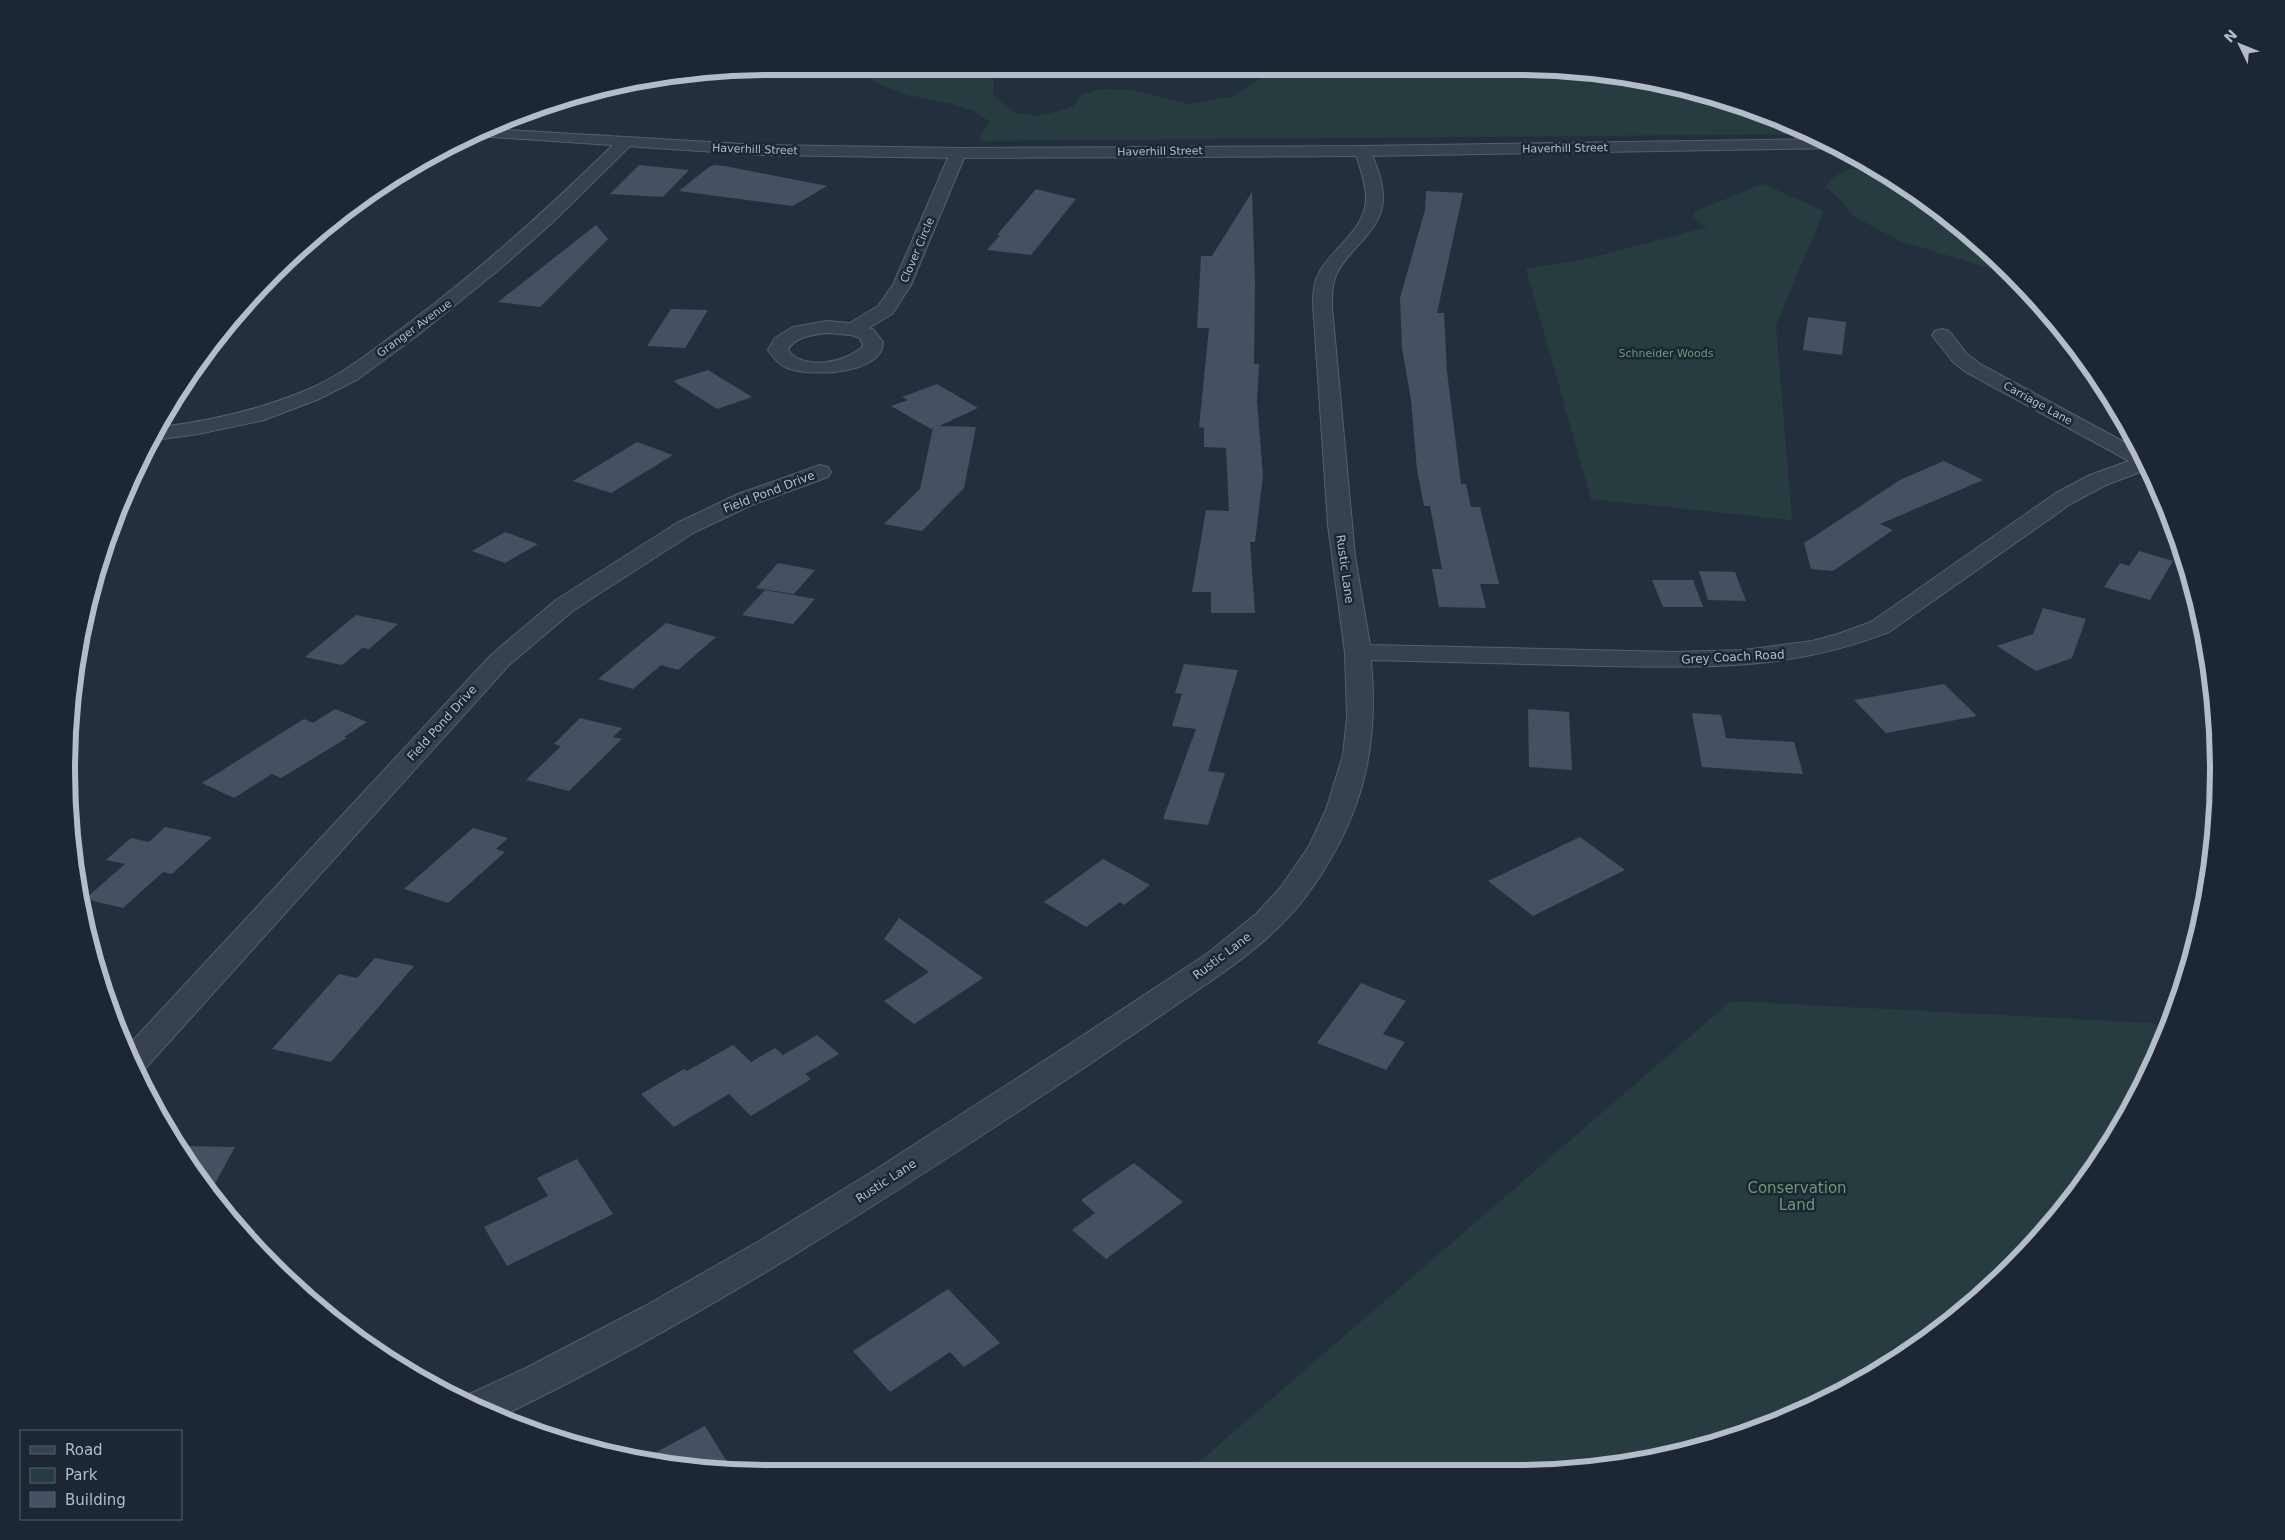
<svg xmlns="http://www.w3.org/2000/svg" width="2285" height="1540" font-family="'DejaVu Sans',sans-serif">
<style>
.green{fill:#263c3f}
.building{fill:#455162}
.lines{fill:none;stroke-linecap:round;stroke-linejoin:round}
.minor-casing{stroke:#565f6c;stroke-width:2}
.tertiary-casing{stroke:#565f6c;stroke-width:2}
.minor{fill:#38414e;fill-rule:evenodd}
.tertiary{fill:#38414e;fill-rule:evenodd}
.labels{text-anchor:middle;stroke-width:5;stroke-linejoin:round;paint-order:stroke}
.far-street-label{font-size:11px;fill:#b4bcc9;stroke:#1d2633}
.far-park-label{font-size:11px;fill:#6b9a76;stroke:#1d2633}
.street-label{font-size:12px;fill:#b4bcc9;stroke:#1d2633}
.near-park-label{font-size:15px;fill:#6b9a76;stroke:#1d2633}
.rim{fill:none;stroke:#b4bcc9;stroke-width:6}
</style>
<rect width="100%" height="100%" fill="#242f3e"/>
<!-- green -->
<g class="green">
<path d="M1515,66L1652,80L1813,134L981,141L980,136L990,122L974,111L949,103L907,95L873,81L869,71L993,70L990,72L994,80L993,95L1015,113L1040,116L1073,107L1081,95L1101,89L1133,90L1189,104L1232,97L1266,74L1261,68Z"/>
<path d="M1877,168L1906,185L2015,276L1900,241L1855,217L1838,197L1826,187C1840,166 1853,169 1877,168Z"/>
<path d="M1763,184L1824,211L1776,325L1792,520L1591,499L1526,269L1587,259L1707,227L1692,217L1696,211Z"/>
<path d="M1731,1001L2170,1024L2165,1039L2100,1161L2013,1267L1906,1355L1785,1420L1653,1460L1515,1474H1185Z"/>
</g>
<!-- building -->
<g class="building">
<path d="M639,165L689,170L663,197L610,194Z"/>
<path d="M715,165L725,166L827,186L793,206L679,191L709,167Z"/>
<path d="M1036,189L1076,199L1031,255L987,250L1000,235H997Z"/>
<path d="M1426,191L1463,193L1437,313H1444L1447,372L1461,484H1466L1471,507H1480L1499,584H1480L1486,608L1439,607L1432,569H1442L1430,506H1424L1417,470L1411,400L1402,348L1400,298L1425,210Z"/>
<path d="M1252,192L1255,283L1254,364H1259L1257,401L1263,476L1255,542H1250L1255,613H1211V592H1192L1206,510L1229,511L1226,448L1204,447V428L1199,427L1209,328H1197L1201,256H1212Z"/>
<path d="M596,225L608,239L540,307L498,302Z"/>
<path d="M671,309L708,310L685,348L647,346Z"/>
<path d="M1808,317L1846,322L1842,355L1803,350Z"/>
<path d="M708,370L752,397L717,409L673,381Z"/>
<path d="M937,384L978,408L939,426L976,427L964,488L922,531L884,524L920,489L933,428L931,429L891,406L908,400L902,397Z"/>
<path d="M637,442L673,455L611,493L573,481Z"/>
<path d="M1944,461L1983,480L1880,524L1893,530L1833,571L1811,569L1804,543L1900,480Z"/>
<path d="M505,532L538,544L505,563L472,551Z"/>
<path d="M2139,551L2173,561L2150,600L2104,587L2120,563L2129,566Z"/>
<path d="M778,563L815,570L794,594L756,588Z"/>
<path d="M1699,571L1735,572L1746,601L1708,600Z"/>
<path d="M1652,580H1693L1703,607H1663Z"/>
<path d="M765,590L815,599L793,624L742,615Z"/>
<path d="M2043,608L2086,619L2072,658L2036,671L1997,646L2033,634Z"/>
<path d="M356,615L398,624L369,649L362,648L342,665L305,657Z"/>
<path d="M666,623L716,637L678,670L661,665L633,689L598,679Z"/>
<path d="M1184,664L1238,670L1208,771L1225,773L1208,825L1163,819L1196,729L1172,726L1182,694L1175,693Z"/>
<path d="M1944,684L1977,716L1886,733L1854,700Z"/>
<path d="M335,709L367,722L344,737L347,738L281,778L272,774L234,798L202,783L304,719L313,723Z"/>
<path d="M1528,709L1569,712L1572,770L1529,767Z"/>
<path d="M1692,713L1721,715L1726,738L1794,742L1803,774L1702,767Z"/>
<path d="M580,718L622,728L613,737L622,739L569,791L526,780L561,746L554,744Z"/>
<path d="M165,827L212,837L172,874L163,872L123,908L85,899L125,864L106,860L131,838L149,842Z"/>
<path d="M473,828L508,838L496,849L505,852L448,903L404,889Z"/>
<path d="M1580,837L1625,870L1533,916L1488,881Z"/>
<path d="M1103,859L1150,885L1124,905L1120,902L1086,927L1044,902Z"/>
<path d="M899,918L983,978L914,1024L884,1001L929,972L884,939Z"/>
<path d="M375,958L414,966L331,1062L272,1049L339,974L357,978Z"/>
<path d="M1361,983L1406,1001L1383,1034L1405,1042L1386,1070L1317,1043Z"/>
<path d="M817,1035L839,1054L805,1074L811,1079L751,1116L729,1094L674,1127L641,1094L684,1069L687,1071L733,1045L751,1062L775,1048L783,1055Z"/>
<path d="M179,1146L235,1147L212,1189Z"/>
<path d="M577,1159L613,1214L507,1266L484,1227L548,1196L537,1178Z"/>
<path d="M1134,1163L1183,1202L1106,1259L1072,1230L1095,1213L1081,1200Z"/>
<path d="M948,1289L1000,1343L964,1367L950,1352L890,1392L853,1351Z"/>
<path d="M705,1426L732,1470L640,1461Z"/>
</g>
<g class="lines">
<defs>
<g id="minor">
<path d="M624,138L630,140L632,143L630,146L554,221L501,268L418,335L358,379L319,399L264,420L198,434L155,440L162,427C216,420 267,408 316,386C351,369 382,343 413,320C486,265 553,204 618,140Z"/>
<path d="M1363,146L1369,148L1371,151C1376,166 1384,183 1383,199C1382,231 1350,247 1337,273C1332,283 1332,296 1332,307L1355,556L1370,645L1674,652L1744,650L1812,641L1838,634L1871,622L2056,493L2090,475L2129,461L1966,372L1953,362L1932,335L1935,331L1942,329L1949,331L1967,354L1980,364L2137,449L2148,469L2106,485L2072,503L1889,632C1789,671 1707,667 1602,666C1525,664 1448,662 1371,660C1380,753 1360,824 1304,899C1274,938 1232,967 1192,994C1157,1018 1122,1042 1087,1066C897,1192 707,1317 502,1416L462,1402L465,1396L526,1368L645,1306L761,1240L875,1170L1070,1044L1208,953L1256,914L1281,887L1309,846L1326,810L1343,755L1347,717L1345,653L1328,525L1313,303C1313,293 1314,282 1319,273C1332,248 1365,230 1366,200C1367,184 1359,166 1355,151L1357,148Z"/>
<path d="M958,148L964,150L966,153L911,285L892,314L869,328L874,330L883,342C883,375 809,377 787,368C778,364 774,358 768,350L775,338L793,327L827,321L850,323L878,306L893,285L950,153L952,150ZM827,333L851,335L860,338L863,346C847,363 803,371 788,350C795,336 813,335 827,333Z"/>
<path d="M820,465L828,467L831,472L828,477L754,504L693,533L574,610L509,665L143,1071L137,1073L125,1049L491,655L556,600L677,523L738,494Z"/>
</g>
<path id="tertiary" d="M493,129L760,145L958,148L1363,146L1827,139L1841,148L1363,156L958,158L760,155L478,136Z"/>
</defs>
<!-- minor casing -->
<use href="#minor" class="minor-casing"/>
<!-- tertiary casing -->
<use href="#tertiary" class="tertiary-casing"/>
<!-- minor -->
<use href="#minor" class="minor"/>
<!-- tertiary -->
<use href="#tertiary" class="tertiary"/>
</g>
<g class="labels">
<!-- far-street labels -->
<g class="far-street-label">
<text transform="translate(1565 148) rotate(-1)" y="4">Haverhill Street</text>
<text transform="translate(755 149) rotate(2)" y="4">Haverhill Street</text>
<text transform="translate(1160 151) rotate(-1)" y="4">Haverhill Street</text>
<text transform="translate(917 250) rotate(-67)" y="4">Clover Circle</text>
<text transform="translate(414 328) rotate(-36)" y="4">Granger Avenue</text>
<text transform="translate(2038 403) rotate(29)" y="4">Carriage Lane</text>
</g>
<!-- far-park labels -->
<g class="far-park-label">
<text x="1666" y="357">Schneider Woods</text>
</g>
<!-- street labels -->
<g class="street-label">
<text transform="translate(769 492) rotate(-21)" y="4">Field Pond Drive</text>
<text transform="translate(1345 569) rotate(82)" y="4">Rustic Lane</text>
<text transform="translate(1733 657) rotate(-3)" y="4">Grey Coach Road</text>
<text transform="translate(442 723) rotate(-48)" y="4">Field Pond Drive</text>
<text transform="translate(1222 956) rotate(-37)" y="4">Rustic Lane</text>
<text transform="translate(886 1181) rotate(-33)" y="4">Rustic Lane</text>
</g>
<!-- near-park labels -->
<g class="near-park-label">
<text x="1797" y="1193">Conservation<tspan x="1797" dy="17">Land</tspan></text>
</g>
</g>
<!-- crop -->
<path d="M0 0H2285V1540H0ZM770 75H1515A695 695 0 0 1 2210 770V770A695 695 0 0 1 1515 1465H770A695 695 0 0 1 75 770V770A695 695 0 0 1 770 75Z" fill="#1d2633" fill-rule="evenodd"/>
<path class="rim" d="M770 75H1515A695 695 0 0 1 2210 770V770A695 695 0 0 1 1515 1465H770A695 695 0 0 1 75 770V770A695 695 0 0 1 770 75Z"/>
<!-- legend -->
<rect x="20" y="1430" width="162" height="90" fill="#1d2633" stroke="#59626f"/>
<rect x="30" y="1446" width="25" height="8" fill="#38414e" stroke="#59626f"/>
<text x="65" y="1455" font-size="15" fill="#b4bcc9">Road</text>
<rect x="30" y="1468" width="25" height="15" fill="#263c3f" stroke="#59626f"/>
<text x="65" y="1480" font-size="15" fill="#b4bcc9">Park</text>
<rect x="30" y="1492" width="25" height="15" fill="#455162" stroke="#59626f"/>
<text x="65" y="1505" font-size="15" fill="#b4bcc9">Building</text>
<!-- north arrow -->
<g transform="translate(2240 45) rotate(313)" stroke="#1d2633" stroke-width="4" paint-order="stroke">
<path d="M0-4L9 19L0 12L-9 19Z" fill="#b4bcc9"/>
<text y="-8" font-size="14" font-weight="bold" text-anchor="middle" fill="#b4bcc9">N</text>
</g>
</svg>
